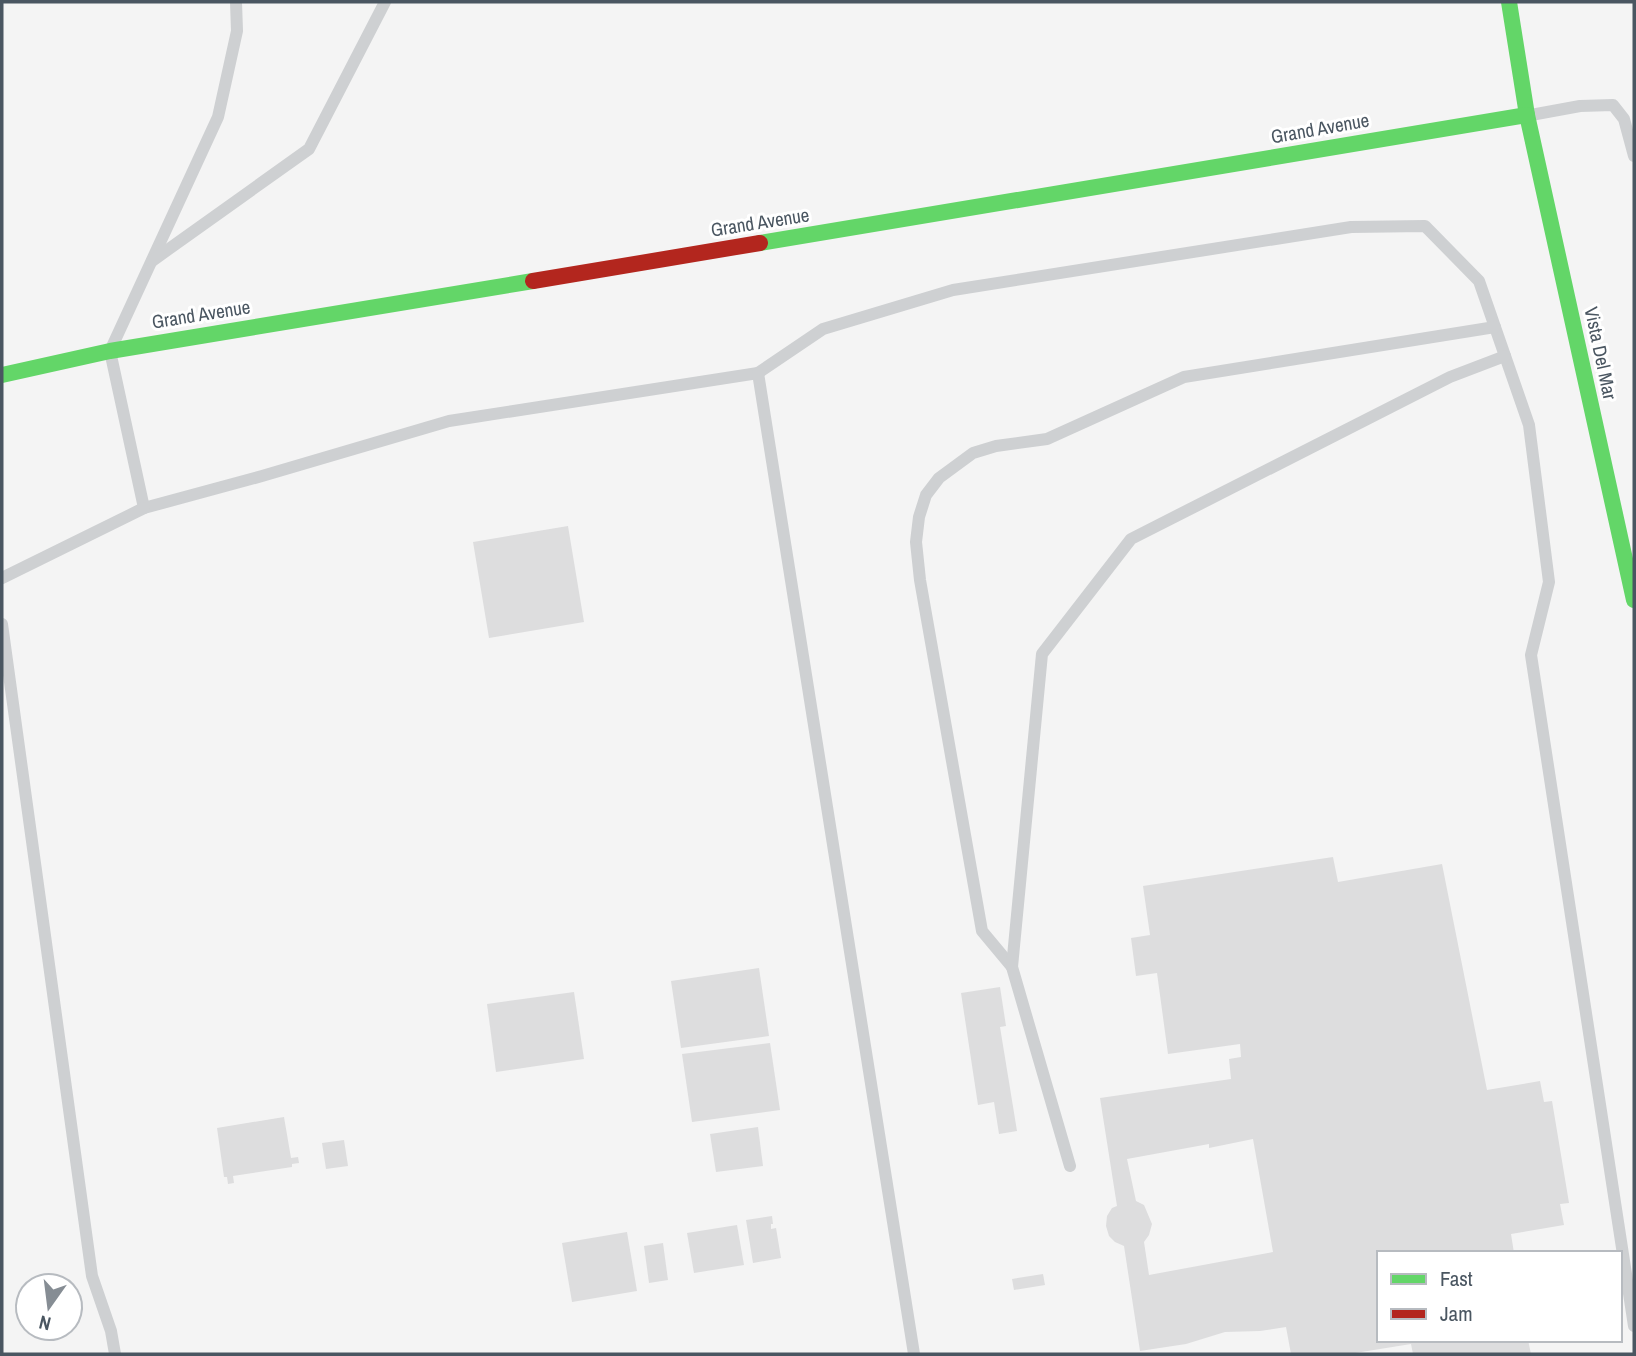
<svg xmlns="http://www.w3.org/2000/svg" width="1636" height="1356" font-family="'Archivo Narrow',sans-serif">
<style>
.building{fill:#ddddde;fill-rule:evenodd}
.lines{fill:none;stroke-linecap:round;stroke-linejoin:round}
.lane{stroke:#ced0d2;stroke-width:12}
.fast{stroke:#63d668;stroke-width:16}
.jam{stroke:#b3261e;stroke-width:16}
.labels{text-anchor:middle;stroke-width:6;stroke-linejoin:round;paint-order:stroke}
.street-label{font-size:19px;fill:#4a5661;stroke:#fff}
</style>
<rect width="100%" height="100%" fill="#f4f4f4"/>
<!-- building -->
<g class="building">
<path d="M568,526L584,622L489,638L473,542Z"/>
<path d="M1333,857L1338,882L1442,864L1487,1090L1540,1081L1544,1102L1552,1101L1569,1203L1560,1204L1564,1225L1511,1234L1514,1253H1379V1340H1528L1531,1354H1413L1411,1344L1349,1354H1291L1286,1327L1260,1331L1225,1332L1186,1344L1140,1351L1124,1246L1115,1242L1109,1236L1106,1226L1107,1216L1112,1208L1117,1206L1100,1098L1231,1079L1229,1059L1241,1057L1240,1044L1168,1054L1157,973L1136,976L1131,938L1150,935L1143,886ZM1253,1139L1273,1252L1149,1275L1144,1242L1149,1235L1152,1224L1144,1205L1136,1201L1127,1159L1209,1144V1148Z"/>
<path d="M759,968L769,1036L681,1048L671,981Z"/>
<path d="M1000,987L1006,1026L1000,1027L1017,1131L999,1134L994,1102L978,1105L961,993Z"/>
<path d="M574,992L584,1059L496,1072L487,1004Z"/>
<path d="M770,1043L780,1110L692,1122L682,1054Z"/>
<path d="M284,1117L291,1158L298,1157L299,1163L292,1164V1167L233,1176L234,1183L228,1184L227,1177H224L217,1128Z"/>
<path d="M758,1127L763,1166L716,1172L710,1134Z"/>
<path d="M344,1140L348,1166L326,1169L322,1143Z"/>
<path d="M772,1216L773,1224H771V1229L776,1228L781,1258L753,1263L746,1220Z"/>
<path d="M737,1225L744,1265L694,1273L687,1233Z"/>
<path d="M627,1232L637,1291L572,1302L562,1243Z"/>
<path d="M663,1243L668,1280L649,1283L644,1246Z"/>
<path d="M1043,1274L1045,1285L1014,1290L1012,1279Z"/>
</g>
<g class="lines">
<!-- lane -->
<g class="lane">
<path d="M236,2L237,31L218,117L110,351L144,508L262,476L449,421L758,373L823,329L953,290L1351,227L1425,226L1479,281L1529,425L1549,582L1531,655L1634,1326"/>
<path d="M1531,115L1580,106L1613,105L1624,119L1634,156"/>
<path d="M152,261L309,149L385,2"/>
<path d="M758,373L914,1354"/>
<path d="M2,578L144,508"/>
<path d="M2,624L92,1276L111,1331L115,1354"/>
<path d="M1012,967L982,931L920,580L916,542L919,517L926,495L939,478L973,453L996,446L1047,439L1184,377L1495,327"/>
<path d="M1070,1166L1012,967L1042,654L1131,539L1450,377L1505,356"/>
</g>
<!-- fast -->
<g class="fast">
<path d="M1509,2L1527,115L1634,600"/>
<path d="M760,243L1527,115"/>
<path d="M2,375L110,351L533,281"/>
</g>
<!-- jam -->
<path class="jam" d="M533,281L760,243"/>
</g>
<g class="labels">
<!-- street labels -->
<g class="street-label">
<text transform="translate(1320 128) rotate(-10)" y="7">Grand Avenue</text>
<text transform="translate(760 222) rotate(-9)" y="7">Grand Avenue</text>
<text transform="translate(201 314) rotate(-9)" y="7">Grand Avenue</text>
<text transform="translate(1601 353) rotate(78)" y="7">Vista Del Mar</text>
</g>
</g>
<!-- border -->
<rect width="1636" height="1356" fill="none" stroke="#4a5661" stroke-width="7"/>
<!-- legend -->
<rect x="1377" y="1251" width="245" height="91" fill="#ffffff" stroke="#b7bbc0" stroke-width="2"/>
<rect x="1391" y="1274" width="35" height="10" fill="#63d668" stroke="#b7bbc0" stroke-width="2"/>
<text x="1440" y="1286" font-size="21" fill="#4a5661">Fast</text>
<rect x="1391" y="1309" width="35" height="10" fill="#b3261e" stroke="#b7bbc0" stroke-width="2"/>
<text x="1440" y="1321" font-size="21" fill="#4a5661">Jam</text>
<!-- north arrow -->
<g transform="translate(49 1307) rotate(194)"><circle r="33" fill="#ffffff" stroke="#b7bbc0" stroke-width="2"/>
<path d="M0-5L12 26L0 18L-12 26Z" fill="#868d94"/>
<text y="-10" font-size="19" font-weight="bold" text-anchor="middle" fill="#4a5661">N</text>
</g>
</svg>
